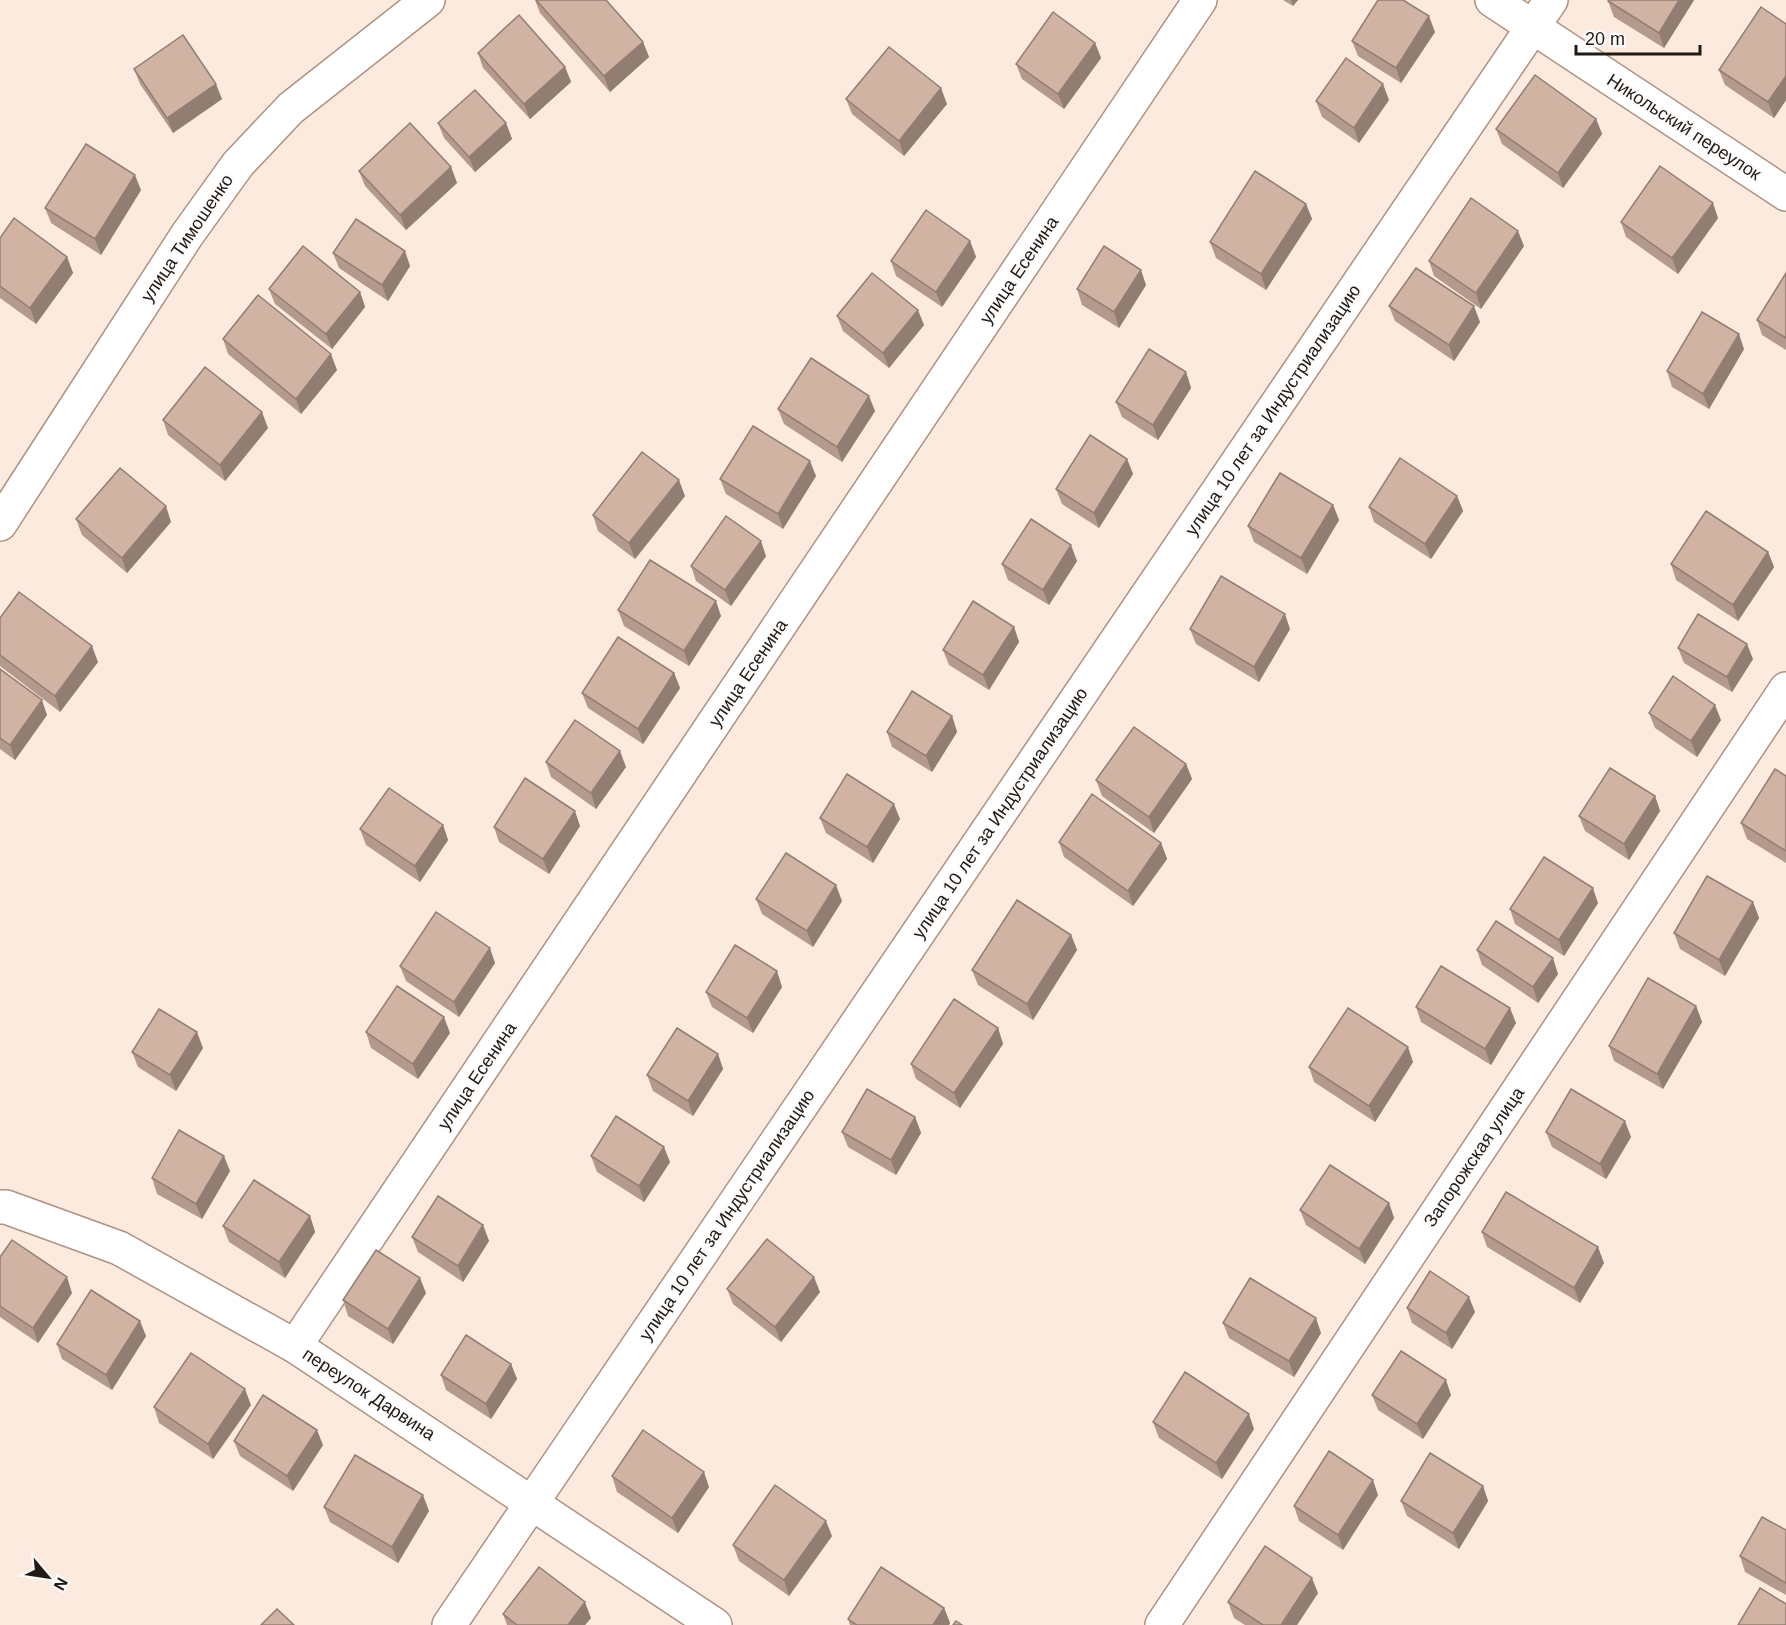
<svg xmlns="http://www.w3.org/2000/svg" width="1786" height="1625" font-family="Arial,sans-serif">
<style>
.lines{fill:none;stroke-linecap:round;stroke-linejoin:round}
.minor-casing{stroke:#ae9282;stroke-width:36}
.minor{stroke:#fff;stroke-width:33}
.wall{fill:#b49a8c}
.shaded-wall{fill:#927d72}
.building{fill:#d1b3a3;stroke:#927d72;stroke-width:1.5}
.labels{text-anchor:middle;stroke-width:4.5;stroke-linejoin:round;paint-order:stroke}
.street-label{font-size:18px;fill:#231913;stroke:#fbfbfb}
</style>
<rect width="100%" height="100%" fill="#fceadf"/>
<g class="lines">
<defs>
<g id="minor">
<path d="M1492,0L1786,194"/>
<path d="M0,524L187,235L238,164L291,108L428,0"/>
<path d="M0,1207H6L119,1248L295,1346L715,1625"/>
<path d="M295,1346L1200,0"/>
<path d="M449,1625L1551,0"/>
<path d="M1162,1625L1786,689"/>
</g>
</defs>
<!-- minor casing -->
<use href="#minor" class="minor-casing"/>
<!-- minor -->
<use href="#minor" class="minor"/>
</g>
<!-- wall -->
<g class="wall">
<path d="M535,0H606L643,42L649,57L610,92L540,13Z"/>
<path d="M1283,0H1298L1293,6Z"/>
<path d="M1694,0L1664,48L1614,17L1608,1Z"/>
<path d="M1786,24V100L1774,118L1725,85L1719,70Z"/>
<path d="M1435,32L1401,83L1358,56L1352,41Z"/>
<path d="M1095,43L1101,58L1064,109L1022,79L1016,64Z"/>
<path d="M478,53L565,67L571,82L530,119L483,68Z"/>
<path d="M134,69L222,99L173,133L140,84Z"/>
<path d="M846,99L947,104L904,156L852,114Z"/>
<path d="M1389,100L1359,143L1322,117L1316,101Z"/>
<path d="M1596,119L1602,134L1563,188L1502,144L1496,129Z"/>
<path d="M438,123H506L512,139L475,172L444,138Z"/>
<path d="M451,167L457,183L406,230L365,186L359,171Z"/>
<path d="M141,190L101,255L51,223L45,208Z"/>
<path d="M1306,204L1312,219L1266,290L1216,258L1210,242Z"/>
<path d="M1718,218L1678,274L1626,237L1621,222Z"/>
<path d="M0,238L67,257L73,273L36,324L0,298Z"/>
<path d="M970,241L976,257L942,307L896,276L891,261Z"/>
<path d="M1524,246L1481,309L1434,276L1429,261Z"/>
<path d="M333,253L410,266L388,301L339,268Z"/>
<path d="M1786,273V350L1762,335L1757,320Z"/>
<path d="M1146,285L1119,328L1082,305L1077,289Z"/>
<path d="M269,289L360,292L365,307L332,349L275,304Z"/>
<path d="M1389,306L1480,322L1454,361L1395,321Z"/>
<path d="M837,316L924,325L889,368L843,331Z"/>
<path d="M223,339L337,370L301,414L228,354Z"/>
<path d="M1744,349L1709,409L1672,387L1667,371Z"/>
<path d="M1186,372L1191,388L1158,440L1122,417L1116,402Z"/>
<path d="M778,409L875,411L842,462L784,424Z"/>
<path d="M163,420L268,428L225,481L168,435Z"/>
<path d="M1127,459L1133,474L1099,528L1062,504L1056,489Z"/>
<path d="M816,476L783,529L726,494L720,479Z"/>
<path d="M685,496L635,559L598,531L593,515Z"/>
<path d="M1457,496L1463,511L1431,559L1374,522L1369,507Z"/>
<path d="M1333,505L1339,520L1307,574L1254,542L1248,526Z"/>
<path d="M76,519L171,522L127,573L82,535Z"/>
<path d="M1768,552L1774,567L1738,621L1676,580L1671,564Z"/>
<path d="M766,556L731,606L696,581L691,566Z"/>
<path d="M1077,561L1049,605L1008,580L1002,564Z"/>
<path d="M618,610L721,616L689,666L624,626Z"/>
<path d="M0,618L98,662L60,712L0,666Z"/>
<path d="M1014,627L1019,642L989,690L949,665L943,650Z"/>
<path d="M1190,629H1290L1259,682L1196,644Z"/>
<path d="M1678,648L1753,659L1732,692L1684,663Z"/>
<path d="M0,669L47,715L15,760L0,749Z"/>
<path d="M674,673L680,688L643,744L588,708L582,693Z"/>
<path d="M1649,713L1721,720L1697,757L1655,728Z"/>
<path d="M952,716L957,732L932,772L892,747L887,732Z"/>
<path d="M546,762L626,767L596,809L551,777Z"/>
<path d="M1186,764L1192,779L1154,833L1102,796L1096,780Z"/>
<path d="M1786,776V863L1747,839L1741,823Z"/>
<path d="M1655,796L1660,811L1629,860L1585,831L1579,816Z"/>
<path d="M820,818L900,819L873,863L826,833Z"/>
<path d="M443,825L448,840L420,882L366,845L360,829Z"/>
<path d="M580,826L549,874L499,842L494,827Z"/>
<path d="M1059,842L1161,843L1167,859L1133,906L1064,857Z"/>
<path d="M756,899L842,901L813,947L762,914Z"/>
<path d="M1753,902L1759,918L1725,976L1680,949L1674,933Z"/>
<path d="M1598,903L1564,956L1515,924L1510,909Z"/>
<path d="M1071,935L1077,950L1033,1020L978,985L972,970Z"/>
<path d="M1477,950L1558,974L1538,1003L1482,965Z"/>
<path d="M495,963L459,1017L406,981L400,966Z"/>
<path d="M782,987L753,1033L712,1007L706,992Z"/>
<path d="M1696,1006L1702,1022L1663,1089L1614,1061L1609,1046Z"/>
<path d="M1416,1007L1516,1023L1491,1065L1421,1022Z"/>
<path d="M998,1028L1003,1044L960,1108L916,1079L911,1064Z"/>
<path d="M366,1032L450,1033L418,1079L371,1048Z"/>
<path d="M203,1048L176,1091L138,1067L132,1052Z"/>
<path d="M718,1054L723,1069L693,1116L653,1091L647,1075Z"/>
<path d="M1413,1062L1375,1122L1314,1082L1309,1067Z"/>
<path d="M915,1117L921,1133L896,1175L848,1147L842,1132Z"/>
<path d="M1546,1132L1631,1137L1606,1179L1552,1147Z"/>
<path d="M591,1156L670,1162L644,1202L597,1172Z"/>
<path d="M230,1171L202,1219L157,1194L152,1178Z"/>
<path d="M1389,1203L1394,1218L1365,1264L1306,1225L1300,1210Z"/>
<path d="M310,1216L315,1232L285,1278L229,1242L223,1226Z"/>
<path d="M483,1225L489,1241L463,1282L418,1252L412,1237Z"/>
<path d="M1482,1232L1604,1263L1580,1303L1487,1247Z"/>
<path d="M0,1257L72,1293L38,1343L0,1317Z"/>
<path d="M727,1289L820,1292L781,1342L733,1304Z"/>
<path d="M426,1293L393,1344L348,1316L343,1300Z"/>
<path d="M1407,1308L1475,1312L1452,1349L1412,1323Z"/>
<path d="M1223,1323L1321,1333L1294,1377L1229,1338Z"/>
<path d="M146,1336L112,1390L62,1359L57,1344Z"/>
<path d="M511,1364L517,1379L491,1419L446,1390L441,1375Z"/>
<path d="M1372,1395H1451L1423,1439L1378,1410Z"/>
<path d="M251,1405L213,1459L159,1423L154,1407Z"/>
<path d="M1153,1422L1254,1429L1222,1479L1159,1438Z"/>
<path d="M234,1441L323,1445L293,1491L240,1456Z"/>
<path d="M612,1476L709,1487L678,1533L617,1492Z"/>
<path d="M1483,1486L1488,1501L1459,1549L1407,1516L1401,1501Z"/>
<path d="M1378,1495L1343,1550L1299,1521L1294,1506Z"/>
<path d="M324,1507L429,1511L398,1563L330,1522Z"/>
<path d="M1786,1530V1595L1745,1572L1740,1556Z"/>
<path d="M832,1536L789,1596L739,1561L733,1545Z"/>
<path d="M1318,1593L1297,1625H1245L1234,1618L1228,1602Z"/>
<path d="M944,1608L950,1623L949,1625H850L848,1619Z"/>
<path d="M503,1614L591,1618L585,1625H507Z"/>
</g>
<!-- shaded-wall -->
<g class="shaded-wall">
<path d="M1291,0H1298L1293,6Z"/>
<path d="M1679,0H1694L1664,48L1659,33Z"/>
<path d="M1429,16L1435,32L1401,83L1396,68Z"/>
<path d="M643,42L649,57L610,92L604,76Z"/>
<path d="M1095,43L1101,58L1064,109L1058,94Z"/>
<path d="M565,67L571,82L530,119L524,104Z"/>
<path d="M1786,76V100L1774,118L1768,102Z"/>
<path d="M216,84L222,99L173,133L167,118Z"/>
<path d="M1383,84L1389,100L1359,143L1354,128Z"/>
<path d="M941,88L947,104L904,156L899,141Z"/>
<path d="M1596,119L1602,134L1563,188L1558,173Z"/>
<path d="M506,123L512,139L475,172L469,157Z"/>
<path d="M451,167L457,183L406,230L400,215Z"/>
<path d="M135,175L141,190L101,255L95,239Z"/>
<path d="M1713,203L1718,218L1678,274L1672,258Z"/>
<path d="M1306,204L1312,219L1266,290L1261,274Z"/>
<path d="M1518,231L1524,246L1481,309L1476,293Z"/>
<path d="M970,241L976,257L942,307L936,292Z"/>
<path d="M405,251L410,266L388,301L382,285Z"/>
<path d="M67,257L73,273L36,324L30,308Z"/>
<path d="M1141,270L1146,285L1119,328L1114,312Z"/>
<path d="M360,292L365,307L332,349L326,334Z"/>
<path d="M1474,306L1480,322L1454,361L1449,345Z"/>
<path d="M918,310L924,325L889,368L883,353Z"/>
<path d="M1739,334L1744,349L1709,409L1703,394Z"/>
<path d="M331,354L337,370L301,414L296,399Z"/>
<path d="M1186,372L1191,388L1158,440L1153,425Z"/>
<path d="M869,396L875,411L842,462L837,447Z"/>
<path d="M262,412L268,428L225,481L220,465Z"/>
<path d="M1127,459L1133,474L1099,528L1094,513Z"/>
<path d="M810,461L816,476L783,529L778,514Z"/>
<path d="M679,480L685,496L635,559L629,543Z"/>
<path d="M1457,496L1463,511L1431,559L1425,544Z"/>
<path d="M1333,505L1339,520L1307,574L1301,558Z"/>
<path d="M166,506L171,522L127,573L122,558Z"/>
<path d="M761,541L766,556L731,606L725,590Z"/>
<path d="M1071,545L1077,561L1049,605L1043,590Z"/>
<path d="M1768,552L1774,567L1738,621L1733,605Z"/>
<path d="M716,601L721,616L689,666L684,651Z"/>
<path d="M1285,614L1290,629L1259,682L1254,667Z"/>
<path d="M1014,627L1019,642L989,690L983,675Z"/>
<path d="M1747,644L1753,659L1732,692L1727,677Z"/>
<path d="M92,646L98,662L60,712L55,696Z"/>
<path d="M674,673L680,688L643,744L638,729Z"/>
<path d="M42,700L47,715L15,760L10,745Z"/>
<path d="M1715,705L1721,720L1697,757L1691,741Z"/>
<path d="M952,716L957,732L932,772L926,756Z"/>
<path d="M620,751L626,767L596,809L591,793Z"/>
<path d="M1186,764L1192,779L1154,833L1149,817Z"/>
<path d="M1655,796L1660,811L1629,860L1624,844Z"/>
<path d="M894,804L900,819L873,863L867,847Z"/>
<path d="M575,811L580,826L549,874L543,859Z"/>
<path d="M443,825L448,840L420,882L415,866Z"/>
<path d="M1161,843L1167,859L1133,906L1128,891Z"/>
<path d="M836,885L842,901L813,947L807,931Z"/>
<path d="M1593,888L1598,903L1564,956L1559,940Z"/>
<path d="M1753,902L1759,918L1725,976L1719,960Z"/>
<path d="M1071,935L1077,950L1033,1020L1027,1004Z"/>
<path d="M490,948L495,963L459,1017L454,1002Z"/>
<path d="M1553,958L1558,974L1538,1003L1533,987Z"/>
<path d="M777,971L782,987L753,1033L747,1018Z"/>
<path d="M1696,1006L1702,1022L1663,1089L1657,1074Z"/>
<path d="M1510,1008L1516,1023L1491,1065L1485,1049Z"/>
<path d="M444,1017L450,1033L418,1079L413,1064Z"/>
<path d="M998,1028L1003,1044L960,1108L954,1093Z"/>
<path d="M197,1032L203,1048L176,1091L170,1075Z"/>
<path d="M1408,1047L1413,1062L1375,1122L1369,1106Z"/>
<path d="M718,1054L723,1069L693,1116L688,1101Z"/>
<path d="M915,1117L921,1133L896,1175L891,1160Z"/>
<path d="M1625,1121L1631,1137L1606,1179L1600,1164Z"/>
<path d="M664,1147L670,1162L644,1202L639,1186Z"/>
<path d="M224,1156L230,1171L202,1219L196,1204Z"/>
<path d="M1389,1203L1394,1218L1365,1264L1359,1249Z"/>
<path d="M310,1216L315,1232L285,1278L279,1262Z"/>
<path d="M483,1225L489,1241L463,1282L458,1266Z"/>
<path d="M1598,1247L1604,1263L1580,1303L1574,1288Z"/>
<path d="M67,1277L72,1293L38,1343L33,1328Z"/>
<path d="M814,1277L820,1292L781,1342L775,1327Z"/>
<path d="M420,1278L426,1293L393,1344L388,1329Z"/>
<path d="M1469,1297L1475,1312L1452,1349L1446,1333Z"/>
<path d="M1316,1318L1321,1333L1294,1377L1289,1361Z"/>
<path d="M140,1321L146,1336L112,1390L106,1375Z"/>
<path d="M511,1364L517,1379L491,1419L486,1404Z"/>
<path d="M1446,1380L1451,1395L1423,1439L1417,1424Z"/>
<path d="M245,1389L251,1405L213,1459L208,1444Z"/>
<path d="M1249,1414L1254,1429L1222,1479L1216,1463Z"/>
<path d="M317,1430L323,1445L293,1491L287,1476Z"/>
<path d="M704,1472L709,1487L678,1533L672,1518Z"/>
<path d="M1373,1480L1378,1495L1343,1550L1338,1535Z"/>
<path d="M1483,1486L1488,1501L1459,1549L1453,1533Z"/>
<path d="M423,1495L429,1511L398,1563L392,1547Z"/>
<path d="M826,1521L832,1536L789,1596L784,1580Z"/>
<path d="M1312,1578L1318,1593L1297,1625H1281Z"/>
<path d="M585,1602L591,1618L585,1625H568Z"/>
<path d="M944,1608L950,1623L949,1625H933Z"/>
</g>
<!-- building -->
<g class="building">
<path d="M536,0H606L643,42L604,76Z"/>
<path d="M1378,0H1403L1429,16L1396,68L1352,41Z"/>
<path d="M1609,0H1679L1659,33L1608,1Z"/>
<path d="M1761,7L1786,24V76L1768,102L1719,70Z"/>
<path d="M1053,12L1095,43L1058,94L1016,64Z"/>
<path d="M519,15L565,67L524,104L478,53Z"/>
<path d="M183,35L216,84L167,118L134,69Z"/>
<path d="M889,47L941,88L899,141L846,99Z"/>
<path d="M1346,58L1383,84L1354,128L1316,101Z"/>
<path d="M1535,75L1596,119L1558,173L1496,129Z"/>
<path d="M475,90L506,123L469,157L438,123Z"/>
<path d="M410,123L451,167L400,215L359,171Z"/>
<path d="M86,144L135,175L95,239L45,208Z"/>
<path d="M1660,166L1713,203L1672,258L1621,222Z"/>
<path d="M1255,171L1306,204L1261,274L1210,242Z"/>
<path d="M1471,198L1518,231L1476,293L1429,261Z"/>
<path d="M926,210L970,241L936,292L891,261Z"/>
<path d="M14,218L67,257L30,308L0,286V238Z"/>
<path d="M356,219L405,251L382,285L333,253Z"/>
<path d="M303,246L360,292L326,334L269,289Z"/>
<path d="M1104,246L1141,270L1114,312L1077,289Z"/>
<path d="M1416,268L1474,306L1449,345L1389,306Z"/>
<path d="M872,273L918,310L883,353L837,316Z"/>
<path d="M1786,273V338L1757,320Z"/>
<path d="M258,295L331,354L296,399L223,339Z"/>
<path d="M1702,312L1739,334L1703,394L1667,371Z"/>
<path d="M1149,349L1186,372L1153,425L1116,402Z"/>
<path d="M811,358L869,396L837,447L778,409Z"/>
<path d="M205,367L262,412L220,465L163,420Z"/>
<path d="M753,426L810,461L778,514L720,479Z"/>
<path d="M1090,435L1127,459L1094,513L1056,489Z"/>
<path d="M642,452L679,480L629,543L593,515Z"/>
<path d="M1400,458L1457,496L1425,544L1369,507Z"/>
<path d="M120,468L166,506L122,558L76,519Z"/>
<path d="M1280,473L1333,505L1301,558L1248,526Z"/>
<path d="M1706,511L1768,552L1733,605L1671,564Z"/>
<path d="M726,516L761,541L725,590L691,566Z"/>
<path d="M1031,519L1071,545L1043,590L1002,564Z"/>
<path d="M650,560L716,601L684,651L618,610Z"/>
<path d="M1221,576L1285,614L1254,667L1190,629Z"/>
<path d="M19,592L92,646L55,696L0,655V618Z"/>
<path d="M973,601L1014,627L983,675L943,650Z"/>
<path d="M1698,614L1747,644L1727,677L1678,648Z"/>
<path d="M618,637L674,673L638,729L582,693Z"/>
<path d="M0,669L42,700L10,745L0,738Z"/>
<path d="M1673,676L1715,705L1691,741L1649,713Z"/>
<path d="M912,691L952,716L926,756L887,732Z"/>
<path d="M575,720L620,751L591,793L546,762Z"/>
<path d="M1134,727L1186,764L1149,817L1096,780Z"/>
<path d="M1610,768L1655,796L1624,844L1579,816Z"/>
<path d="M1775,769L1786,776V851L1741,823Z"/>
<path d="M847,774L894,804L867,847L820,818Z"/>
<path d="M525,778L575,811L543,859L494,827Z"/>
<path d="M389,788L443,825L415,866L360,829Z"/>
<path d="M1092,794L1161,843L1128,891L1059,842Z"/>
<path d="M786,853L836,885L807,931L756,899Z"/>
<path d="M1544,857L1593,888L1559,940L1510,909Z"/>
<path d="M1707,876L1753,902L1719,960L1674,933Z"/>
<path d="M1017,900L1071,935L1027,1004L972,970Z"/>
<path d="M436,912L490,948L454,1002L400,966Z"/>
<path d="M1496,921L1553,958L1533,987L1477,950Z"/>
<path d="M735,945L777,971L747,1018L706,992Z"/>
<path d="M1441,966L1510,1008L1485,1049L1416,1007Z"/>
<path d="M1648,978L1696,1006L1657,1074L1609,1046Z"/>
<path d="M397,986L444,1017L413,1064L366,1032Z"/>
<path d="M954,999L998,1028L954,1093L911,1064Z"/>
<path d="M1348,1008L1408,1047L1369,1106L1309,1067Z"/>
<path d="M159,1009L197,1032L170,1075L132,1052Z"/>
<path d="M677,1028L718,1054L688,1101L647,1075Z"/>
<path d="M867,1089L915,1117L891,1160L842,1132Z"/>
<path d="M1571,1089L1625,1121L1600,1164L1546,1132Z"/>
<path d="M616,1116L664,1147L639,1186L591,1156Z"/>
<path d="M179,1130L224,1156L196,1204L152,1178Z"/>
<path d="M1330,1165L1389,1203L1359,1249L1300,1210Z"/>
<path d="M254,1180L310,1216L279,1262L223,1226Z"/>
<path d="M1506,1192L1598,1247L1574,1288L1482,1232Z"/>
<path d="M438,1196L483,1225L458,1266L412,1237Z"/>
<path d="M767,1239L814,1277L775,1327L727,1289Z"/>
<path d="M12,1240L67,1277L33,1328L0,1306V1257Z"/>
<path d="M376,1250L420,1278L388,1329L343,1300Z"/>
<path d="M1430,1271L1469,1297L1446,1333L1407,1308Z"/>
<path d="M1250,1278L1316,1318L1289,1361L1223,1323Z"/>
<path d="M91,1290L140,1321L106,1375L57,1344Z"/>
<path d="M466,1335L511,1364L486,1404L441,1375Z"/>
<path d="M1401,1351L1446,1380L1417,1424L1372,1395Z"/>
<path d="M191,1353L245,1389L208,1444L154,1407Z"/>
<path d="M1185,1372L1249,1414L1216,1463L1153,1422Z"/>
<path d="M263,1395L317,1430L287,1476L234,1441Z"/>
<path d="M643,1430L704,1472L672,1518L612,1476Z"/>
<path d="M1329,1451L1373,1480L1338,1535L1294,1506Z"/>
<path d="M1430,1453L1483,1486L1453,1533L1401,1501Z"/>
<path d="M355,1455L423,1495L392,1547L324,1507Z"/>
<path d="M775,1485L826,1521L784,1580L733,1545Z"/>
<path d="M1762,1517L1786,1530V1583L1740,1556Z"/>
<path d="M1265,1546L1312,1578L1281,1625H1263L1228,1602Z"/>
<path d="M539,1567L585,1602L568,1625H517L503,1614Z"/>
<path d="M881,1567L944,1608L933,1625H857L848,1619Z"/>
<path d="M1760,1588L1786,1604V1625H1738Z"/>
<path d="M277,1609L294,1625H261Z"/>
<path d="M956,1621L962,1625H953Z"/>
</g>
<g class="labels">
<!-- street labels -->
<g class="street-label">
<text transform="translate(1684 127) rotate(33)" y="6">Никольский переулок</text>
<text transform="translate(187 238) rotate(-56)" y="6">улица Тимошенко</text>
<text transform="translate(1019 270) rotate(-56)" y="6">улица Есенина</text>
<text transform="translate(1273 410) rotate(-56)" y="6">улица 10 лет за Индустриализацию</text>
<text transform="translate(748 673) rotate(-56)" y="6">улица Есенина</text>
<text transform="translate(1000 813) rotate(-56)" y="6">улица 10 лет за Индустриализацию</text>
<text transform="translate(477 1076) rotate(-56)" y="6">улица Есенина</text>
<text transform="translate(1474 1157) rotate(-56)" y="6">Запорожская улица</text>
<text transform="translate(727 1215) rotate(-56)" y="6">улица 10 лет за Индустриализацию</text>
<text transform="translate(369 1394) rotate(33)" y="6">переулок Дарвина</text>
</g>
</g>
<!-- north arrow -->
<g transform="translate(48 1577) rotate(119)" stroke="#fbfbfb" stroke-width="4.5" paint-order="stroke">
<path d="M0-4.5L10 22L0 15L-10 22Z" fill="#231913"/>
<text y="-9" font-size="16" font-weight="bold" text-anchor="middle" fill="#231913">N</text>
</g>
<!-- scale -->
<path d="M1576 45v9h124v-9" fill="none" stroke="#231913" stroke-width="3"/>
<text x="1585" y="45" font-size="18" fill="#231913" stroke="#fbfbfb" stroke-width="4.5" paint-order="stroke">20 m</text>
</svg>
